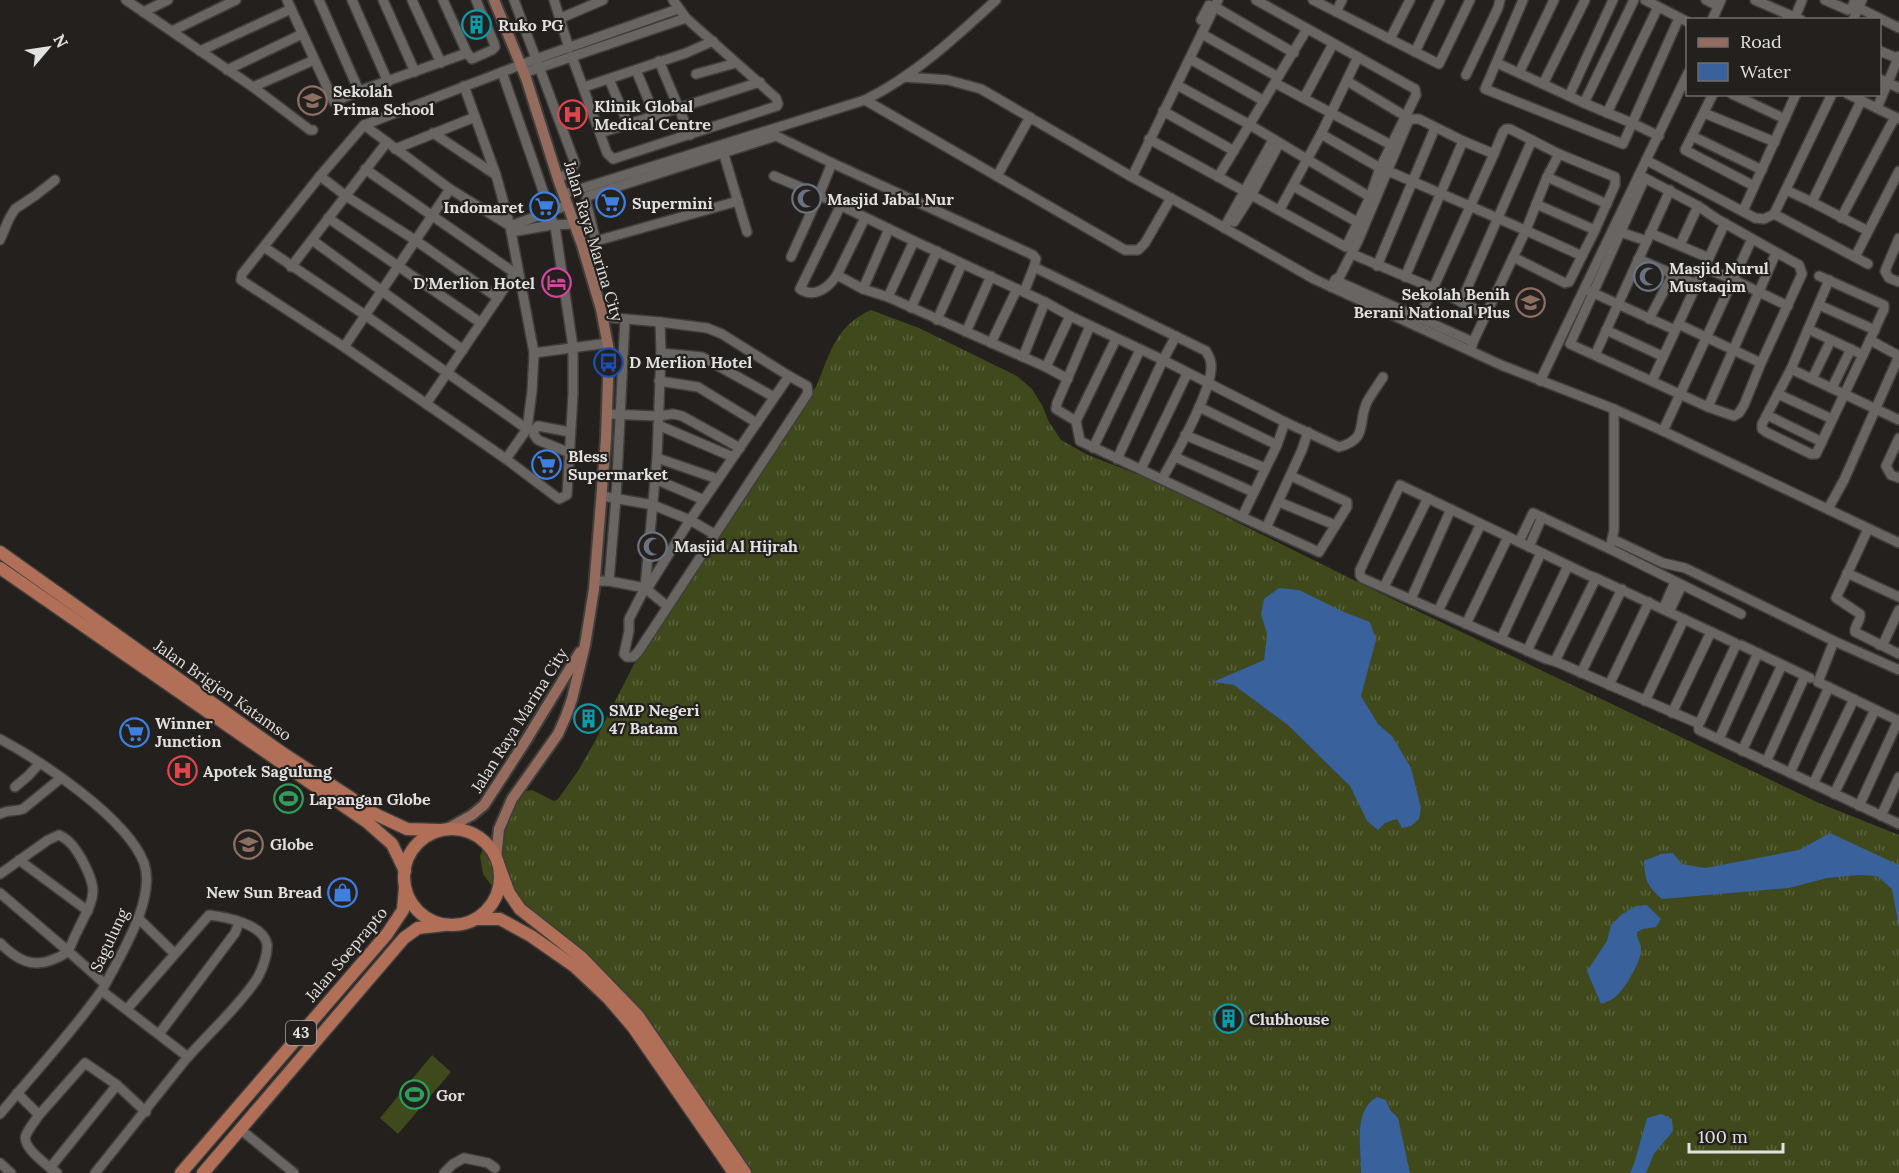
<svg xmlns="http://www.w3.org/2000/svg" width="1899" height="1173" font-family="Lora,serif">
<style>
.grass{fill:url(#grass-tufts)}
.pitch{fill:#3f491b}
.water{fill:#39619b}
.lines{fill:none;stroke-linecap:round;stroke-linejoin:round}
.minor-casing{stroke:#3f3e3c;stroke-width:12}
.major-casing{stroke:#3f3e3c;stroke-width:14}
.highway-casing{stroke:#3f3e3c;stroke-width:15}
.minor{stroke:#686562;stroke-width:9}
.major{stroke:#946b5c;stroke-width:10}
.highway{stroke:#b26f58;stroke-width:12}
.labels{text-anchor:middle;stroke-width:4.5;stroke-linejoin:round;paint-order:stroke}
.shield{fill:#23201e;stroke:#a9a7a5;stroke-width:1.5}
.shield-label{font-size:15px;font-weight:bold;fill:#e2e1df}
.poi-label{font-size:16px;font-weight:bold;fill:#e2e1df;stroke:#23201e;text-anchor:start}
.street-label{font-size:16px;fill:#e2e1df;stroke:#23201e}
</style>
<defs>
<pattern id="grass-tufts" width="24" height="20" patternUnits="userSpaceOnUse" patternTransform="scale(1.5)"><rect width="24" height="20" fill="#3f491b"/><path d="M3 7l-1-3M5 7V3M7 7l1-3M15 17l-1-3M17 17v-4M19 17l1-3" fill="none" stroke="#5a633c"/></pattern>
</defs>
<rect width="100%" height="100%" fill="#23201e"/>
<!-- grass -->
<path class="grass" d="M871,310L919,328L1017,376L1032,389L1042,405L1049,422L1061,440L1088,455L1152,480L1380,593L1819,803L1899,835V1173H742L663,1056L534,915L491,885L483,874L480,856L485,845L498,825L526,791L532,790L554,801L558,799L578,771L595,741L633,666L817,385C830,352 836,326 871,310Z"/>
<!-- pitch -->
<path class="pitch" d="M432,1055L451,1072L398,1134L380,1118Z"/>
<!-- water -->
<g class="water">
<path d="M1279,588L1299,590L1344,612L1370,622L1376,640L1361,696L1378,724L1392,736L1411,768L1421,808L1419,819L1411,826L1402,828L1397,819L1385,823L1378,830L1367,821L1350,786L1288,725L1234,685L1213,682L1264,660L1267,634L1261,614L1264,599Z"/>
<path d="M1830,833L1899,865V927L1892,889L1877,876L1858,875L1827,878L1789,888L1662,899C1647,886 1645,880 1644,861L1661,854L1673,853L1682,864L1705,868L1799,850Z"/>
<path d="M1647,905L1661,919L1656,927L1643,929L1637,932C1637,941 1641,942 1641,949C1642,961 1623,992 1614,998C1610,1001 1605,1002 1601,1004L1587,971L1607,941L1611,925L1622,914L1636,906Z"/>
<path d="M1377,1097L1386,1100L1390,1110L1398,1118L1410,1173H1361C1362,1149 1352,1111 1377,1097Z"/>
<path d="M1661,1114L1672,1119L1673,1131L1654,1154L1646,1173H1630L1634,1164L1647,1118Z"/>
</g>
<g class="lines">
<defs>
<g id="minor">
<path d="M126,0L253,87L310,130H313"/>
<path d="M287,0L334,102L359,91L467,53"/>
<path d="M319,0L359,91"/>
<path d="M352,0L388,82"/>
<path d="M383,0L415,72"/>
<path d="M412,0L441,63"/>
<path d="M443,0L467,53L472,59L492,50L495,47L494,43L476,0"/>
<path d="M514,0L575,163L571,171L558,179"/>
<path d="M554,0L569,48"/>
<path d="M1313,0L1439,64L1470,0"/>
<path d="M1523,0L1485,89L1623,144L1679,18"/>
<path d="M1645,0L1688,22"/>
<path d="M1706,0L1718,6"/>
<path d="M1755,0L1801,20"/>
<path d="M1825,0L1848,10L1852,7L1855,0"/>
<path d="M1215,7L1294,53"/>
<path d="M1859,8L1899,28"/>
<path d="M143,12L168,0"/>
<path d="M1336,12L1342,0"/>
<path d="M561,18L603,0"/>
<path d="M1201,20L1209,5"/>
<path d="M1712,20L1721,0"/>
<path d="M1794,20L1802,0"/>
<path d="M1853,20L1862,0"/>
<path d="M172,31L236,0"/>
<path d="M1202,34L1278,77"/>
<path d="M1390,39L1410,0"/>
<path d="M200,51L291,9"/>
<path d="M1880,51L1899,59"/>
<path d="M1415,52L1440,0"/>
<path d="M572,57L607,153L613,159L777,106L778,104L776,98L686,18L673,0"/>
<path d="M1190,59L1264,101"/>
<path d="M659,61L690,135"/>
<path d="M1497,63L1584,103L1634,124L1659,136"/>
<path d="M227,70L302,34"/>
<path d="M636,70L655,116"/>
<path d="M502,72L550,211L551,218L555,226L573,347V394L567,495L559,499L506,459L344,347L241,280L242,274L320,176L364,125L450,189L510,226L568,205"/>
<path d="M524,73L686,18"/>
<path d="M1519,73L1554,0"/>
<path d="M696,74L736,63"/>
<path d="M1466,75L1498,8L1500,0"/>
<path d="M904,77L948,80L981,89L1132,177L1200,214L1314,279L1501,365L1614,409L1663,431L1899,543"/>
<path d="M609,79L628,124"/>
<path d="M1880,79L1899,88"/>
<path d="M1347,81L1405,116"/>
<path d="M1275,83L1391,145"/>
<path d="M1543,84L1585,0"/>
<path d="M1177,85L1250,125L1370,197"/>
<path d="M464,86L496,175L510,226L534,353L532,391L527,429L506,459"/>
<path d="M253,87L314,60"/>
<path d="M584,87L686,53L713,41"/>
<path d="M1713,94L1685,150L1754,186"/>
<path d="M1732,94L1785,119"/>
<path d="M1848,94L1899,119"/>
<path d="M1569,96L1613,0"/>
<path d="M1304,98L1333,44"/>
<path d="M865,100L1125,250H1138L1145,243L1171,198"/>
<path d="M1584,103L1634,0"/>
<path d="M1877,108L1899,56"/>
<path d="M1163,111L1234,151"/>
<path d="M1607,113L1658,7"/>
<path d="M1704,113L1775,142"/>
<path d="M364,125L536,59L678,9"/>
<path d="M768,132L832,163L1033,255L1036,259L1034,267L1206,351C1208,355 1211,359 1211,364C1214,388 1175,456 1162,479"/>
<path d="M433,133L496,175"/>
<path d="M600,133L760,82"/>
<path d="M1321,134L1380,168"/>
<path d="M1692,136L1762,170"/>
<path d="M1149,139L1346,247L1370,197L1380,168L1416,95L1415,89L1256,0"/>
<path d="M722,148L747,232"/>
<path d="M395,149L475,117"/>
<path d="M1646,160L1755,218L1764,219L1774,214L1868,264"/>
<path d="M832,163L819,195L914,241L1045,302L1070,316L1163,360L1285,422L1277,445L1242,517L1080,441L1076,421L1056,409L1057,403L1090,326"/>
<path d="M365,169L519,276"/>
<path d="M1388,171C1453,199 1518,226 1582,256"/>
<path d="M1639,175L1698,206L1717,219L1799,265L1802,274L1761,363L1744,405L1739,413L1734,416L1708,407L1570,344L1645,178"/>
<path d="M320,176L346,196L415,240L498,298"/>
<path d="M774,176L819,195L791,257"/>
<path d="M997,176L1030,117"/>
<path d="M1132,177L1218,0"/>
<path d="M1218,177L1307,29"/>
<path d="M1547,177L1557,158"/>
<path d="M1293,186L1359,223"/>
<path d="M1786,190L1812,202L1868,231"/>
<path d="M564,194L865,100C914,76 956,37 996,0"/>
<path d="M1812,202L1861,101"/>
<path d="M1536,204L1595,230"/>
<path d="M841,205L800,289C815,299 829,287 837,275L863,289L888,297L1046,367L1068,379"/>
<path d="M1280,209L1321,134L1358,57"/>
<path d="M1743,211L1796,94"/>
<path d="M1774,214L1832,94"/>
<path d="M328,218L481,323"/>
<path d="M1841,218L1895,117"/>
<path d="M1234,222L1252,194L1279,144"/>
<path d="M1224,228L1273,140"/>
<path d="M511,232L552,225L574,224"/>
<path d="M1620,232L1647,241"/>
<path d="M1650,233L1709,258"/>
<path d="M1899,238L1885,271L1889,278L1899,282"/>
<path d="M0,240L9,219L15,209L36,195L55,180"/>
<path d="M312,240L463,350"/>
<path d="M596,242L586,201L588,196L776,136"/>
<path d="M582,245L738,201"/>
<path d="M1680,245L1698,206"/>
<path d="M264,247L365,315L527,429"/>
<path d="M1352,254L1433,288L1487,315"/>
<path d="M1855,257L1899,171"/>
<path d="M1638,259L1696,284"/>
<path d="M1377,266L1435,128"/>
<path d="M291,267L387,142"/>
<path d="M1704,268L1732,279L1788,306"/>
<path d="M837,275L865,218"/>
<path d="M1819,276L1884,305V309L1870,340L1899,356"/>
<path d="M1405,277L1463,141"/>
<path d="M1335,280L1473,342L1472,346"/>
<path d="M1829,280L1791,369L1762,424V429L1766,432L1811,454H1816L1870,340"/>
<path d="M1331,287L1335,280L1340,276L1358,241L1408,122L1412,119H1419L1463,141L1494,154L1503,132L1506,129H1510L1559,154L1615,177V185L1595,230L1569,282L1565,283L1513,257"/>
<path d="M863,289L889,229"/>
<path d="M1589,291L1675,330"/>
<path d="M1024,292L1034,267"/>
<path d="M888,297L914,241"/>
<path d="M1461,302L1532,140"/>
<path d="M1819,305L1875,330"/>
<path d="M911,308L937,251"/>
<path d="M603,317L660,322L707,328L722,334L789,376L690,520L647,589"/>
<path d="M1649,319L1673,274"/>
<path d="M937,320L962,264"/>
<path d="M660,322L661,353L657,458L645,588L629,619V631L624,654L627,657H633L638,652L808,393L807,386L789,376"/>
<path d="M1678,324L1761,363"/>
<path d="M1416,326L1494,154"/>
<path d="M1808,329L1863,355"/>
<path d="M1606,330L1662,356"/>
<path d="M966,332L991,276"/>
<path d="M1473,342L1526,230L1547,177L1607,204"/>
<path d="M991,343L1017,289"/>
<path d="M344,347L450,189"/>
<path d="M534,353L608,343"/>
<path d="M661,353L702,357L774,397"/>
<path d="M1595,355L1670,190"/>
<path d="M1023,357L1045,302"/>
<path d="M1046,367L1070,316"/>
<path d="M1791,369L1899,420"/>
<path d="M1812,379L1831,340"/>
<path d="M659,381L698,387L757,423"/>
<path d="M1540,381L1688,73"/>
<path d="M1652,381L1725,223"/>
<path d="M1832,388L1851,349"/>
<path d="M1778,394L1832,419"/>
<path d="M426,404L514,274"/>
<path d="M1199,407L1277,445"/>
<path d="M1708,407L1776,253"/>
<path d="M1614,409V530L1610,549L1741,614"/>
<path d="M607,414L658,416L673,414L682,416L740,448"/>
<path d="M1767,415L1822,442"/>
<path d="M1076,421L1116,339"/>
<path d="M1285,422L1339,447C1369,439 1357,423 1367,402C1372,393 1378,385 1383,377"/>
<path d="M658,425L733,457"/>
<path d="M1663,431L1752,239"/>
<path d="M1185,435L1265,468"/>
<path d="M1899,438L1886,466L1891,475L1899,478"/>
<path d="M1093,448L1140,350"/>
<path d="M570,453L538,440L534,435V430L538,426L570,432"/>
<path d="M1175,457L1253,492"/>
<path d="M657,458L718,479"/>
<path d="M1117,459L1163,360L1176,336"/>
<path d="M1141,469L1187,374"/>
<path d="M1291,476L1347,502V507L1319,552L1266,528L1302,450L1308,432"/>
<path d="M655,479L704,500"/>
<path d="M602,496L653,505L690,520L714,534"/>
<path d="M1279,502L1335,525"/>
<path d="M1828,509L1844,480L1899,356"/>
<path d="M1242,517L1266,528"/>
<path d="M1868,529L1836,598L1860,614C1861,621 1854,626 1855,632L1899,654"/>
<path d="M1612,539L1663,563L1685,568L1834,641"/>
<path d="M1519,542L1533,513L1610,549"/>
<path d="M1529,547L1542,517"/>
<path d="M1847,573L1899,597"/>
<path d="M1596,578L1735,643V647L1700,722H1695L1557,662V657Z"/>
<path d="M595,581H609L645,588L667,606"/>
<path d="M609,581L616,498L625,319"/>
<path d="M1384,587L1428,498"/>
<path d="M1411,599L1451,509"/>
<path d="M1663,609L1675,582"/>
<path d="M1438,611L1481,524"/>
<path d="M1669,612L1682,585"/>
<path d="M1466,624L1508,537"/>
<path d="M1501,639L1541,553"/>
<path d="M1736,645H1741L1810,678"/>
<path d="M1879,645L1884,642L1899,610"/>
<path d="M1527,651L1568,566"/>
<path d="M1557,662L1546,659L1362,578L1360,575V570L1400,485L1588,575L1596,578"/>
<path d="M1899,670L1834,641L1818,682L1899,721"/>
<path d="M1581,673L1622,589"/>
<path d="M1609,685L1649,602"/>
<path d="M1645,701L1684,619"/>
<path d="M1672,713L1711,632"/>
<path d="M1698,723L1699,730L1899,824"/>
<path d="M0,739C41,761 127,818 144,863C155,895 128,942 113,970C108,978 105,987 99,994C69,1036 33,1074 0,1114"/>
<path d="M1719,739L1758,653"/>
<path d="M1742,751L1782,665"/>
<path d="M1766,762L1805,676"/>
<path d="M1790,773L1829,687"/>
<path d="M1813,784L1854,699"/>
<path d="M15,787L28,776L40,763"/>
<path d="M1834,794L1875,710"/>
<path d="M1859,806L1898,721"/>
<path d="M0,814C8,809 15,812 23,809L61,778"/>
<path d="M1881,816L1899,777"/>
<path d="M19,860L88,911"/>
<path d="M0,874L48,840L59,835C70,840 75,848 81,858C101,894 93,898 77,932C74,937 72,944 69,949C66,954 60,957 54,959C32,969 16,959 0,943"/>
<path d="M0,893L68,951L105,984"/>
<path d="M138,918L174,953"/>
<path d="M102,991L188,1057"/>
<path d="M159,1034L235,933L239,923"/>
<path d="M17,1093L39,1115L85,1063L117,1085L146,1112"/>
<path d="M39,1115C35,1121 29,1128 26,1135C21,1147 48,1166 57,1173"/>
<path d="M240,1129L294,1173"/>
<path d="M0,1163L11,1173"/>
<path d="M50,1168L117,1085"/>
<path d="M95,1173C126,1135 156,1096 187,1058C208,1034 236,1009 254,983C261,974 268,955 267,944C263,924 226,917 209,915L127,1009"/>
<path d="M444,1173L453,1164L464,1158L488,1163L495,1168"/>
</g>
<g id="major">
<path d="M494,0L526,78L558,179L582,245L601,309L609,351L606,439L594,589L585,645L572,699L566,716L558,734L512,799L499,829L496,859"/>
<path d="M447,829L472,815L484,805L525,742L580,652"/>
</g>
<g id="highway">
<path d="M0,552L281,752L377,815L407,829L438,830"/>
<path d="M0,568L367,822L392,844L405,871"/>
<circle cx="452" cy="877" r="48"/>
<path d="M499,866L509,893L520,909L581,957L638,1016L745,1173"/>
<path d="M476,919H500L531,936L574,966L609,999L633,1027L734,1173"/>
<path d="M181,1173L387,934L403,910L405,887"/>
<path d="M203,1173L404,938L418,928L444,925"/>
</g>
</defs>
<!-- minor casing -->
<use href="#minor" class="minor-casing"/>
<!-- major casing -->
<use href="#major" class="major-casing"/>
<!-- highway casing -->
<use href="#highway" class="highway-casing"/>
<!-- minor -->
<use href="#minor" class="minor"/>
<!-- major -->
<use href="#major" class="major"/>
<!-- highway -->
<use href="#highway" class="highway"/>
</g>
<!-- icons -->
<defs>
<symbol id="building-ring" viewBox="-11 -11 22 22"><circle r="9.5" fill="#23201e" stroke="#0f9aa8" stroke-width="1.5"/><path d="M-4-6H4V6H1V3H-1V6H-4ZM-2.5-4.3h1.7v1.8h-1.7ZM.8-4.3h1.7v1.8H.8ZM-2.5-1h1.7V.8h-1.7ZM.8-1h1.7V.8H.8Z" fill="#0f9aa8"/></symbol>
<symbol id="school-ring" viewBox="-11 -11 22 22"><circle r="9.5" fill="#23201e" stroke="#8d6e63" stroke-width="1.5"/><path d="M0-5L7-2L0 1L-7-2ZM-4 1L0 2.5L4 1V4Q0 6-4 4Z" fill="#8d6e63"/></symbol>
<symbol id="hospital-ring" viewBox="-11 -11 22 22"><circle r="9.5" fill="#23201e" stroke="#e0444e" stroke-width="1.5"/><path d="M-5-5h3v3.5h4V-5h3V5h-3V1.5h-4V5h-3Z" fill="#e0444e"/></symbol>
<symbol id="mosque-ring" viewBox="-11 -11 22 22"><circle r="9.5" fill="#23201e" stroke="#6b7280" stroke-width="1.5"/><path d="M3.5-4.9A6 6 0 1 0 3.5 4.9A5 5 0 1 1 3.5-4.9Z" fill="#6b7280"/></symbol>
<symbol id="supermarket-ring" viewBox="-11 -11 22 22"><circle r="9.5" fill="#23201e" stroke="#3f7fe0" stroke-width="1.5"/><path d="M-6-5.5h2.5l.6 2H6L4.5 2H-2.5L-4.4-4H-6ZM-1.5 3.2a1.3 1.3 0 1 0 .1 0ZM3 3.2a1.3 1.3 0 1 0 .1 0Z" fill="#3f7fe0"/></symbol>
<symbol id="hotel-ring" viewBox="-11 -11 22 22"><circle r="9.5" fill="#23201e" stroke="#d1479c" stroke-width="1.5"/><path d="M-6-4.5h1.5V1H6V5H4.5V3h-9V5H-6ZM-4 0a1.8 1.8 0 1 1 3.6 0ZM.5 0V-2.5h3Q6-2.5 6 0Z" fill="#d1479c"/></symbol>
<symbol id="bus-ring" viewBox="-11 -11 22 22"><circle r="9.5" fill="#23201e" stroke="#1a4fb4" stroke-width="1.5"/><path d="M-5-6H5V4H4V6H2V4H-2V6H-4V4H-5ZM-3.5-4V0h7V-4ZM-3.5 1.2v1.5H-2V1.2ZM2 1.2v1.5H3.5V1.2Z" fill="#1a4fb4"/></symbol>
<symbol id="stadium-ring" viewBox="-11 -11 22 22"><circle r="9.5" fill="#23201e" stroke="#2e9e5b" stroke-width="1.5"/><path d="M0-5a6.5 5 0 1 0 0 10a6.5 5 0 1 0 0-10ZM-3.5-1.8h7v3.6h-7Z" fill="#2e9e5b"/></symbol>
<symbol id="shop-ring" viewBox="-11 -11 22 22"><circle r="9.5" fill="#23201e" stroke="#3f7fe0" stroke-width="1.5"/><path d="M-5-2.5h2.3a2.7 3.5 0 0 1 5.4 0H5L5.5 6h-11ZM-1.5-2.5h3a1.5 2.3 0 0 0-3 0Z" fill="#3f7fe0"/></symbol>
</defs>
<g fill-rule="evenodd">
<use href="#building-ring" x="460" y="8" width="33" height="33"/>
<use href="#school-ring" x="296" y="84" width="33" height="33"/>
<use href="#hospital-ring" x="556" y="98" width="33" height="33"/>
<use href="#mosque-ring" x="790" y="182" width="33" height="33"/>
<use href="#supermarket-ring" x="594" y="186" width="33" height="33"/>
<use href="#supermarket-ring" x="528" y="190" width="33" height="33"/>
<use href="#mosque-ring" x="1632" y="260" width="33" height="33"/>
<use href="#hotel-ring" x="540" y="266" width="33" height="33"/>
<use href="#school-ring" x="1514" y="286" width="33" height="33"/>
<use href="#bus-ring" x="592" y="346" width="33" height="33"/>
<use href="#supermarket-ring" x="530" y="448" width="33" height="33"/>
<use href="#mosque-ring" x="636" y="530" width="33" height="33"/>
<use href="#building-ring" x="572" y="702" width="33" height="33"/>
<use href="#supermarket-ring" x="118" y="716" width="33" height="33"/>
<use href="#hospital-ring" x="166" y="754" width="33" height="33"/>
<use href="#stadium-ring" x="272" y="782" width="33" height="33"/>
<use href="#school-ring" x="232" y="828" width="33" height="33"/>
<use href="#shop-ring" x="326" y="876" width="33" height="33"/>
<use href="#building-ring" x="1212" y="1002" width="33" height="33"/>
<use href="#stadium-ring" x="398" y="1078" width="33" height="33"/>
</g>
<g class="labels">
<!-- shield labels -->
<rect class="shield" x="286" y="1021" width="30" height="24" rx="4.5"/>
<g class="shield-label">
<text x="301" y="1038">43</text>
</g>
<!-- poi labels -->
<g class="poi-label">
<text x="498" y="31">Ruko PG</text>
<text x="333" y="97">Sekolah<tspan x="333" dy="18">Prima School</tspan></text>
<text x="594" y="112">Klinik Global<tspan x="594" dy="18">Medical Centre</tspan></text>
<text x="827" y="205">Masjid Jabal Nur</text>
<text x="632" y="209">Supermini</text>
<text x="524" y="213" text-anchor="end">Indomaret</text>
<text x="1669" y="274">Masjid Nurul<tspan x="1669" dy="18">Mustaqim</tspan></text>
<text x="535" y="289" text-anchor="end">D'Merlion Hotel</text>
<text x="1510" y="300" text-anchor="end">Sekolah Benih<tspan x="1510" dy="18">Berani National Plus</tspan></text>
<text x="629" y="368">D Merlion Hotel</text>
<text x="568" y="462">Bless<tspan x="568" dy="18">Supermarket</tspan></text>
<text x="674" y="552">Masjid Al Hijrah</text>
<text x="609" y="716">SMP Negeri<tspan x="609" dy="18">47 Batam</tspan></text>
<text x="155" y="729">Winner<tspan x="155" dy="18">Junction</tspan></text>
<text x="203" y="777">Apotek Sagulung</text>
<text x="309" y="805">Lapangan Globe</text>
<text x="270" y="850">Globe</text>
<text x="322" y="898" text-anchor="end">New Sun Bread</text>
<text x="1249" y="1025">Clubhouse</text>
<text x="436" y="1101">Gor</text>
</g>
<!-- street labels -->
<g class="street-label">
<text transform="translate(594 241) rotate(73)" y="6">Jalan Raya Marina City</text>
<text transform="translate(223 690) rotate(35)" y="6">Jalan Brigjen Katamso</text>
<text transform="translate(519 720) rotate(-58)" y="6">Jalan Raya Marina City</text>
<text transform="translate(109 940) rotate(-65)" y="6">Sagulung</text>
<text transform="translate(346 954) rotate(-50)" y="6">Jalan Soeprapto</text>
</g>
</g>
<!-- legend -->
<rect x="1686" y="18" width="195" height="78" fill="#23201e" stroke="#6f6d6b" stroke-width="1.5"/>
<rect x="1698" y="38" width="30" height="9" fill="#946b5c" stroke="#6f6d6b" stroke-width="1.5"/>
<text x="1740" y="48" font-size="18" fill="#e2e1df">Road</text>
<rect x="1698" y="63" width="30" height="18" fill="#39619b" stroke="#6f6d6b" stroke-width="1.5"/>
<text x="1740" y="78" font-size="18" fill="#e2e1df">Water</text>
<!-- north arrow -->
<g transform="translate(48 48) rotate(61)" stroke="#23201e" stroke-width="4.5" paint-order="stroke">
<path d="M0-4.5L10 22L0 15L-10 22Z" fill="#e2e1df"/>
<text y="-9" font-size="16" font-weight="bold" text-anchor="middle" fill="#e2e1df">N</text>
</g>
<!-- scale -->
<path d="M1689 1143v9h94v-9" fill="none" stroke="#e2e1df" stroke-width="3"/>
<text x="1698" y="1143" font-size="18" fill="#e2e1df" stroke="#23201e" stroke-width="4.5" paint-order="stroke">100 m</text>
</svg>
